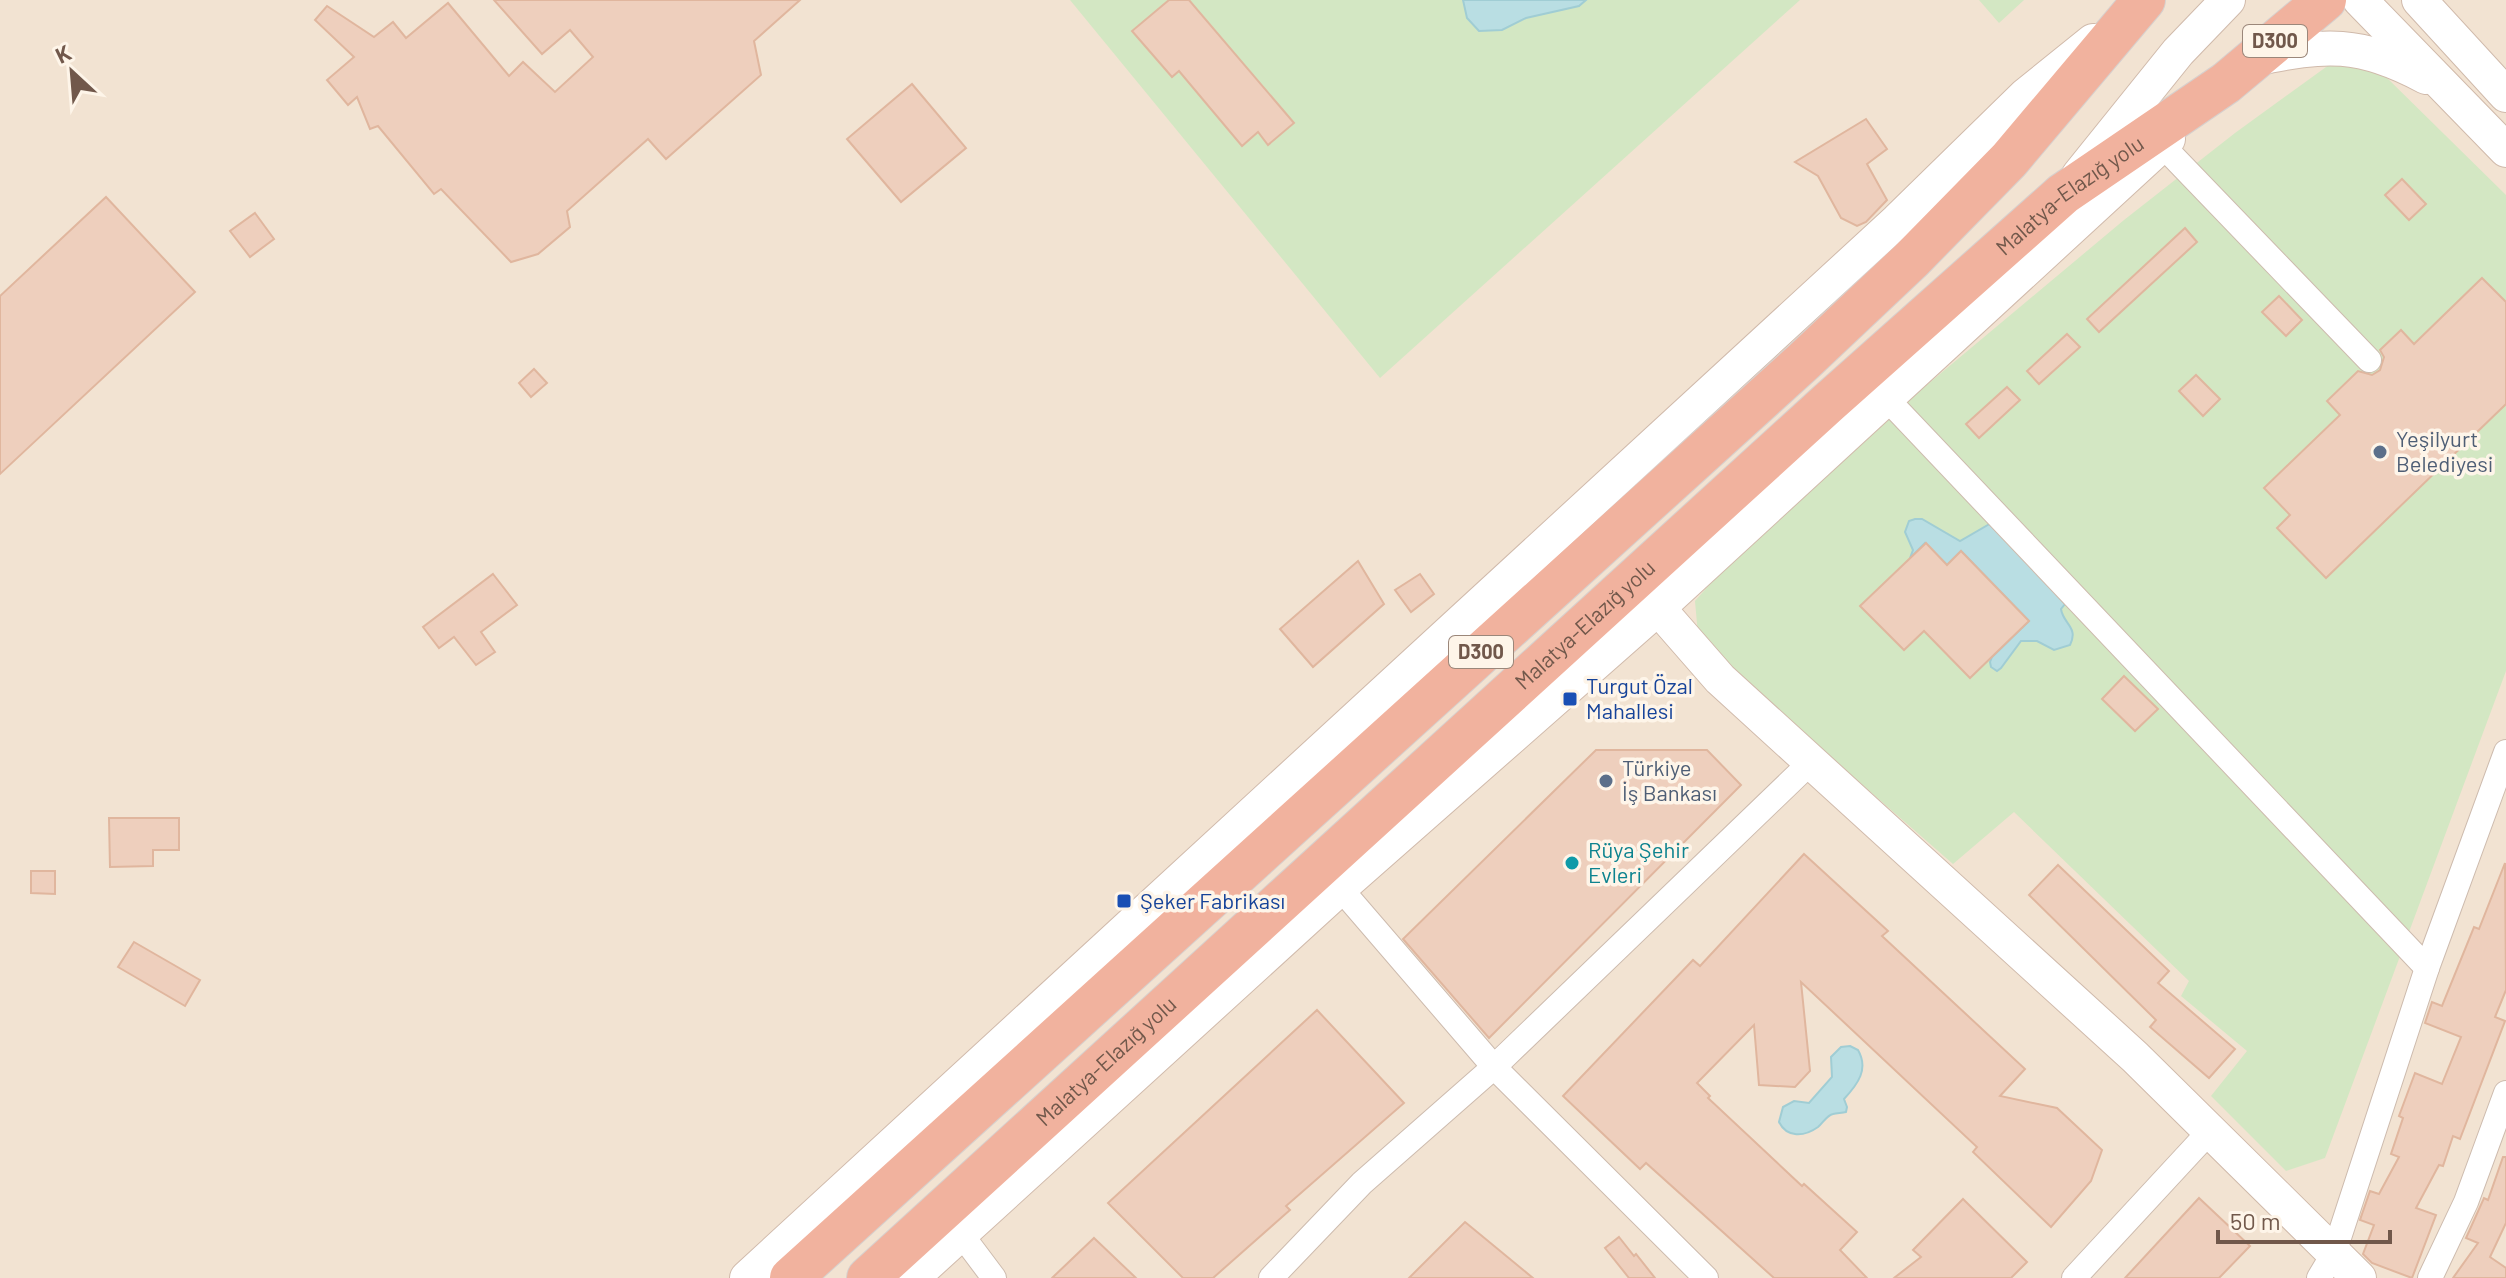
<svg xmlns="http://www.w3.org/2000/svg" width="2506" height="1278" font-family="Barlow,sans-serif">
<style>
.residential{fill:#f2e3d2}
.green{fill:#d3e7c3}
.water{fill:#b9dee3;stroke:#a0cdd4;stroke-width:2}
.building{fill:#eecfbd;stroke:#e0b69e;stroke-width:2}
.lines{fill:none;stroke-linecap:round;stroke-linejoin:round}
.street-casing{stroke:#cdbbae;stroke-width:26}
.secondary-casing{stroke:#d0baab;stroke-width:36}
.highway-casing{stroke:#d7d0cd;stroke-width:44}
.street{stroke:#fff;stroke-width:24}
.secondary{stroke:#fff;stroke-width:34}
.highway{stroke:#f1b29e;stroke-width:42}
.service-dot{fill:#5c6f8a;stroke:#fef5e9;stroke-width:3}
.transit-dot{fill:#1a4fb4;stroke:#fef5e9;stroke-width:3}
.culture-dot{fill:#0f9aa8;stroke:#fef5e9;stroke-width:3}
.labels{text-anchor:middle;stroke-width:7;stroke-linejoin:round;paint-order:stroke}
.shield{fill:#fef5e9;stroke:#9b877a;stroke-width:2}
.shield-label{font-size:20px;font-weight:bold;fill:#71584b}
.street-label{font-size:22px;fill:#71584b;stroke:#fef5e9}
.service-label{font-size:22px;fill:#4e5e75;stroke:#fef5e9;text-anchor:start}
.transit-label{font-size:22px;fill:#164399;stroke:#fef5e9;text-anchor:start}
.culture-label{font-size:22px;fill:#0d838f;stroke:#fef5e9;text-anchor:start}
</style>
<rect width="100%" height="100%" fill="#fbf1e4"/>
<!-- residential -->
<rect class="residential" x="0" y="0" width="2506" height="1278"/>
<!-- green -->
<g class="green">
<path d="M1070,0H1800L1380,378Z"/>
<path d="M1979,0H2024L1999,23Z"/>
<path d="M2333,62L2382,73L2506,195V671L2325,1158L2286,1171L2211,1096L2247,1051L2181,996L2189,981L2014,812L1953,864L1716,657L1698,635L1695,601L1769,517L2124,220L2235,133Z"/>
</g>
<!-- water -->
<g class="water">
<path d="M1463,0H1586L1579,6L1526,18L1502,30L1479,31L1467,18Z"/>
<path d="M1915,519H1922L1960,541L1993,522L2065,604L2061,609C2063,624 2079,627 2070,645L2054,650L2037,641H2021L2001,668L1997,671L1991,667L1990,662L1992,657L2029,621L1961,551L1947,565L1925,543L1910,558L1913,550L1905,532L1909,521Z"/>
<path d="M1850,1046L1858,1050C1869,1069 1858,1084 1844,1099L1847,1107L1846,1112C1842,1113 1837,1113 1833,1114C1827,1115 1823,1123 1818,1127C1804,1137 1787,1138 1779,1122L1783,1107L1794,1101L1809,1103L1832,1077L1831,1057L1841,1047Z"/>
</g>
<!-- building -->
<g class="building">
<path d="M494,0H800L754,41L761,75L666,159L648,139L567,211L570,227L538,254L511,262L441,189L434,194L378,126L370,129L357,97L348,105L327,80L354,57L315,20L327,6L374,37L393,22L406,38L448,3L509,76L523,62L555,92L593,57L570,30L542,54Z"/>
<path d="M1169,0H1189L1294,123L1268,145L1258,132L1242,146L1179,71L1172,77L1132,31Z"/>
<path d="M912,84L966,148L901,202L847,139Z"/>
<path d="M1866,119L1887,149L1867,164L1887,200L1866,222L1857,226L1841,218L1818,176L1795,162Z"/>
<path d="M2402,179L2426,204L2409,220L2385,195Z"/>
<path d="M106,197L195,292L0,474V296Z"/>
<path d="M255,213L274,239L250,257L230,231Z"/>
<path d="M2185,228L2197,242L2099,332L2087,319Z"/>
<path d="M2482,278L2506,302V404L2326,578L2277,528L2290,515L2264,488L2340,415L2327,401L2358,371L2372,375L2380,370L2384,357L2380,350L2401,330L2414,344Z"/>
<path d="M2279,296L2302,320L2286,336L2262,312Z"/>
<path d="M2067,334L2080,347L2039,384L2027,371Z"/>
<path d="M534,369L547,383L531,397L519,383Z"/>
<path d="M2196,375L2220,399L2203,416L2179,391Z"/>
<path d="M2007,387L2020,400L1979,438L1966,424Z"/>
<path d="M1926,543L1947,565L1961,551L2029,621L1970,678L1924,631L1904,650L1860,606Z"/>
<path d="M1358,561L1384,604L1313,667L1280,629Z"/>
<path d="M493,574L517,605L481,632L495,652L476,665L454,637L439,648L423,627Z"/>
<path d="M1420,574L1434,594L1411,612L1395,590Z"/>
<path d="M2124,676L2158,709L2135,731L2102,699Z"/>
<path d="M1596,750H1707L1741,785L1489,1038L1403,939Z"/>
<path d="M109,818H179V850H153V866L110,867Z"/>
<path d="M1804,854L1888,931L1882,936L2025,1069L2000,1096L2057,1108L2102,1150L2091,1181L2051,1227L1973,1152L1977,1147L1801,982L1810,1071L1795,1087L1759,1085L1754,1025L1697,1083L1710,1096L1708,1098L1802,1186L1804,1184L1857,1232L1840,1250L1867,1278H1774L1646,1163L1640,1169L1563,1096L1693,960L1700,966Z"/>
<path d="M2505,863L2506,990L2495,1017L2505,1021L2460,1139L2453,1136L2443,1166L2439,1165L2416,1208L2436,1215L2412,1278L2372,1263L2363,1254L2374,1225L2360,1220L2370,1191L2379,1194L2399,1157L2391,1154L2403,1118L2399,1116L2415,1073L2442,1084L2461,1037L2425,1023L2432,1002L2442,1006L2474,927L2479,929Z"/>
<path d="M2058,865L2169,971L2158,983L2235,1049L2209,1078L2150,1027L2156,1020L2029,895Z"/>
<path d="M31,871H55V894L31,893Z"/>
<path d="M134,942L200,980L185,1006L118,967Z"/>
<path d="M1317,1010L1404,1103L1286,1206L1290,1210L1213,1278H1183L1108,1203Z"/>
<path d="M2503,1157H2506V1223L2490,1257L2506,1268V1278H2453L2478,1243L2466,1238L2484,1198L2488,1200Z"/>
<path d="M2199,1198L2250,1246L2219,1278H2125Z"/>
<path d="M1963,1199L2027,1262L2011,1278H1894L1921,1257L1913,1250Z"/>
<path d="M1465,1222L1533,1278H1409Z"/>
<path d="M1619,1237L1634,1256L1636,1254L1655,1278H1629L1605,1248Z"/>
<path d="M1094,1238L1136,1278H1052Z"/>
</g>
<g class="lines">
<defs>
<g id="street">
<path d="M2162,145L2369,360"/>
<path d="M1886,398L2427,968"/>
<path d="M1340,888L1494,1067L1706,1278"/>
<path d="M961,1234L994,1278"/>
<path d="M1271,1278L1362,1183L1494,1067L1811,762"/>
<path d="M2074,1278L2210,1131"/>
<path d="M2319,1278L2334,1253L2427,968L2506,752"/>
<path d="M2430,1278L2466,1202L2506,1093"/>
</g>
<g id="secondary">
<path d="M2360,0L2506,150"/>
<path d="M2419,0L2506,95"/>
<path d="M2254,59C2326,44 2359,41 2426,77"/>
<path d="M2079,175L2178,52L2228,0"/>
<path d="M1658,608L1720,679L2135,1057L2359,1278"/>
<path d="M747,1278L1897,221L2026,95L2093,41"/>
<path d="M912,1278L1340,888L1658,608L2168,139"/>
</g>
<g id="highway">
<path d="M791,1278L1804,361L1911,260L2009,160L2144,0"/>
<path id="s1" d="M868,1278L1828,403L2063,194L2226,83L2325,0"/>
</g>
</defs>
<!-- street casing -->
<use href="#street" class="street-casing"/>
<!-- secondary casing -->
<use href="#secondary" class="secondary-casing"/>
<!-- highway casing -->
<use href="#highway" class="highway-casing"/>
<!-- street -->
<use href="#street" class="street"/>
<!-- secondary -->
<use href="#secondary" class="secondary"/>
<!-- highway -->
<use href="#highway" class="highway"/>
</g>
<!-- markers -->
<g class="service-dot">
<circle cx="2380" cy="452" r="8"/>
<circle cx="1606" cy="781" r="8"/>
</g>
<g class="transit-dot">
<rect x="1562" y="691" width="16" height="16" rx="4"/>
<rect x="1116" y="893" width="16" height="16" rx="4"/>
</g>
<circle class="culture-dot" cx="1572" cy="863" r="8"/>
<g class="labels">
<!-- shield labels -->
<g class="shield">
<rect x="2243" y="25" width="64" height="32" rx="6"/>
<rect x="1449" y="636" width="64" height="32" rx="6"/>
</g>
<g class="shield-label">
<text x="2275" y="48">D300</text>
<text x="1481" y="659">D300</text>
</g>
<!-- street labels -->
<g class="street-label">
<text dy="8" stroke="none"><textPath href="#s1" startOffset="1618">Malatya-Elazığ yolu</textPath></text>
<text dy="8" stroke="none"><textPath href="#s1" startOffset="970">Malatya-Elazığ yolu</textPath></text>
<text dy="8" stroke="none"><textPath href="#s1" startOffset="322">Malatya-Elazığ yolu</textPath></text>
</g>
<!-- service labels -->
<g class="service-label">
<text x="2396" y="447">Yeşilyurt<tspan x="2396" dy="25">Belediyesi</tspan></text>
<text x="1622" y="776">Türkiye<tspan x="1622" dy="25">İş Bankası</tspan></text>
</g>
<!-- transit labels -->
<g class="transit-label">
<text x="1586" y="694">Turgut Özal<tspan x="1586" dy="25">Mahallesi</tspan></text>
<text x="1140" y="909">Şeker Fabrikası</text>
</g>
<!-- culture labels -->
<g class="culture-label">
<text x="1588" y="858">Rüya Şehir<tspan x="1588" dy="25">Evleri</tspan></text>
</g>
</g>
<!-- north arrow -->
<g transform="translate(72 72) rotate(334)" stroke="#fef5e9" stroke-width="6" paint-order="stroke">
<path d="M0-6L14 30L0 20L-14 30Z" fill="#71584b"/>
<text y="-12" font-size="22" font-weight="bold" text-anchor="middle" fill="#71584b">K</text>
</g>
<!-- scale -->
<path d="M2218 1230v12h172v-12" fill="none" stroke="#71584b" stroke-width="4"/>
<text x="2230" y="1230" font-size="24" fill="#71584b" stroke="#fef5e9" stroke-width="6" paint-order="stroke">50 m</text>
</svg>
